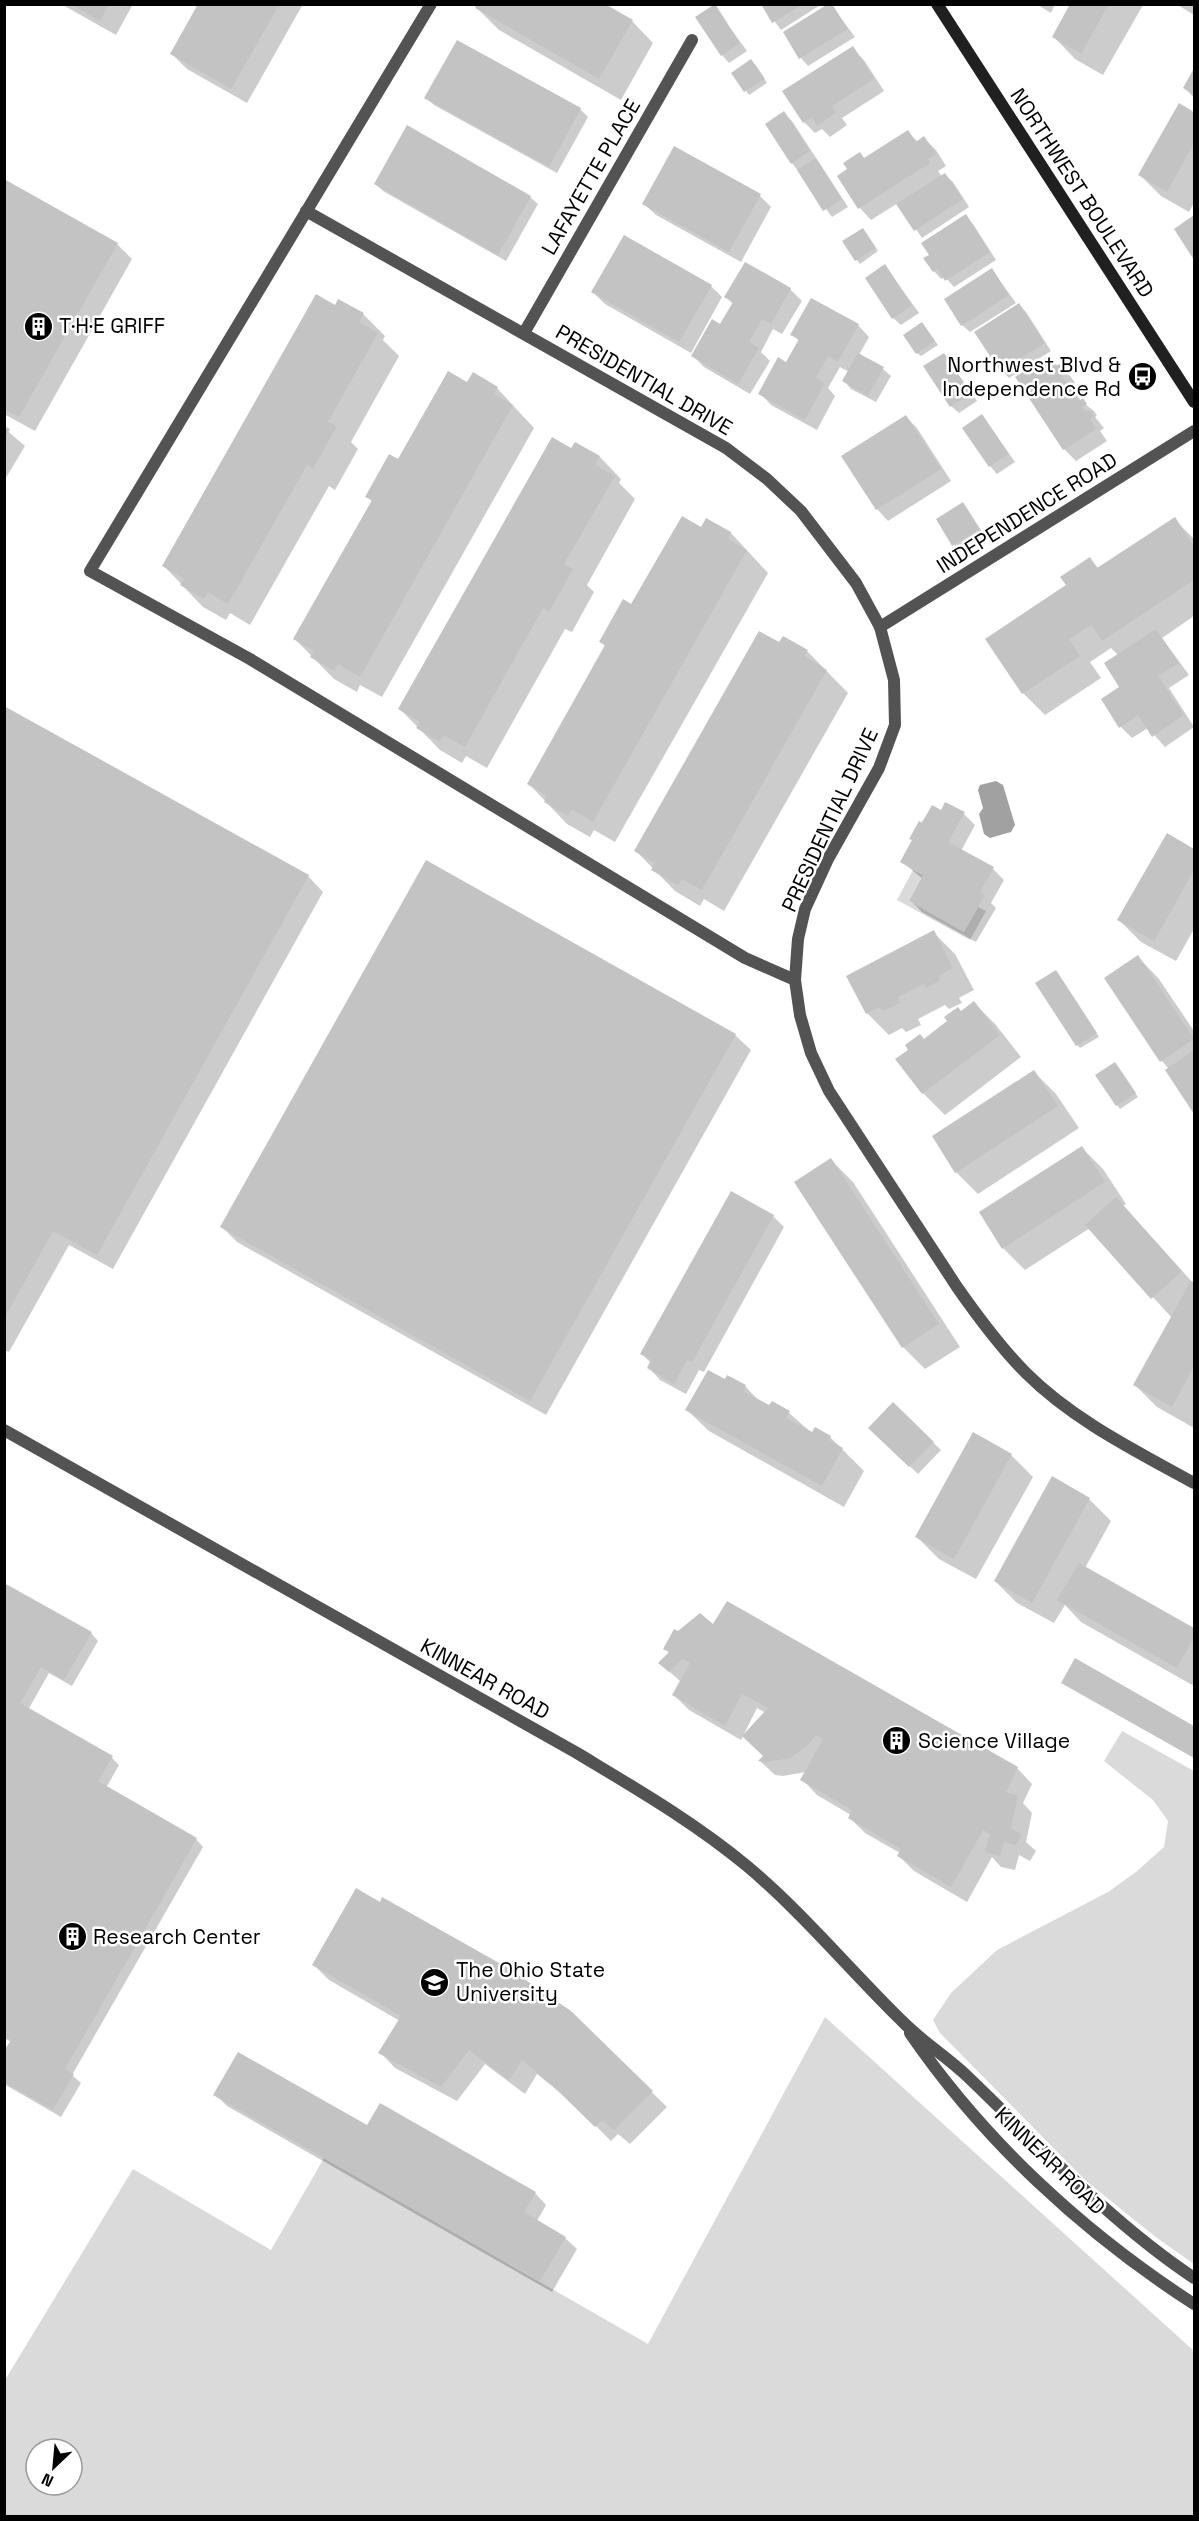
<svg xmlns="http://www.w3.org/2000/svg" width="1199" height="2521" font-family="'Space Grotesk',sans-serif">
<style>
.green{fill:#dadada;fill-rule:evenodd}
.water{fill:#a1a1a1}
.shadow{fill:#0003}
.building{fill:#c3c3c3}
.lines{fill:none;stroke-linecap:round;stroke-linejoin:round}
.minor{stroke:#535353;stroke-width:12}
.secondary{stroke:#202020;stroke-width:12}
.labels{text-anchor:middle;stroke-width:5;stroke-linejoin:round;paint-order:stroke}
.street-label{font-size:21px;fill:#000;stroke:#fff}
.poi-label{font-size:21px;fill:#000;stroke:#fff;text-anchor:start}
</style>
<rect width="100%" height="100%" fill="#fff"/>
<!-- green -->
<g class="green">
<path d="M913,870L923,875L909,901L964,932L978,907L986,911L970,940L897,900Z"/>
<path d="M1122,1731L1194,1771V2264L1157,2238L1086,2181L940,2033L933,2020L951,1993L997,1950L1108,1892L1136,1872L1164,1847L1168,1821L1153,1800L1104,1761Z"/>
<path d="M825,2017L1194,2351V2516H5V2380L133,2169L271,2250L324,2158L648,2344ZM36,2449H72V2485H36Z"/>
</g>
<!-- water -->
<path class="water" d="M996,781L1003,785L1015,825L1011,832L990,838L984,834L979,814L983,808L978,790L980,785Z"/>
<!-- shadow -->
<g class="shadow">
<path d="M61,4H133L116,35Z"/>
<path d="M200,4H303L247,103L187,69L172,54Z"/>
<path d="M762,4H822L781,30Z"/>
<path d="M1036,4H1055L1051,13Z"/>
<path d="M1072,4L1143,5L1103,75L1075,59L1054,37Z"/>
<path d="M1176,4H1194V15Z"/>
<path d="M831,5L855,37L808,66L801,58L785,33Z"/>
<path d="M714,6L747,51L729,63L722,55L697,17Z"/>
<path d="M477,8L632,21L653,43L621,100L499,30Z"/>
<path d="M457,42L580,109L588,117L557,173L434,105L426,98Z"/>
<path d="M852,48L864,60L884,91L842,118L847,125L830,137L822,129L815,133L804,122Z"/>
<path d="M755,64L767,83L749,95L733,73Z"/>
<path d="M1194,71V98L1185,88Z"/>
<path d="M1179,105L1194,113V203L1189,212L1161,196L1140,175Z"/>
<path d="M784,113L792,121L848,207L832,217L792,163Z"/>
<path d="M908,132L918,142L924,138L936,150L946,166L938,171L942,177L945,175L953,182L969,207L922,238L898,203L871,220L860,208L839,177L849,170L860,154L865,159Z"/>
<path d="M4,181L117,244L132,259L35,431L4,414Z"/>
<path d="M376,184L530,197L538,204L506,261L383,191Z"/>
<path d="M760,196L771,207L741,262L656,215L644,204Z"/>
<path d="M965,216L973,224L996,260L954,287L945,277L941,279L934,271L931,255Z"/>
<path d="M1194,217V258L1176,229Z"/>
<path d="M866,233L878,251L860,264L844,242Z"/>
<path d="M885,266L919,313L901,325L893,318Z"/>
<path d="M992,270L1016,303L970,332L962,325Z"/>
<path d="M711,286L722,297L691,353L605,304L593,292Z"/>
<path d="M790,289L802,301L782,334L773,329L761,352L770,361L750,394L704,367L693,356L721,326L733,304L726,297Z"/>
<path d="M1019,305L1026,312L1051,351L1009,378L1001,370L977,332Z"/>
<path d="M363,314L385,336L383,340L399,356L351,442L358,449L335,490L329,486L250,625L230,613L226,620L203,607L164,566Z"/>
<path d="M922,323L938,345L921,356L917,353Z"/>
<path d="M858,325L869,337L859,355L883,369L891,376L876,402L851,389L844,381L849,372L840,367L828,388L835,396L817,430L771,405L760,393L787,364L799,341L792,334Z"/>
<path d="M944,355L977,401L959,413L951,406Z"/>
<path d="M1048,358L1071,377L1075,383L1071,385L1081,401L1094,411L1097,416L1095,417L1104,428L1100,431L1107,441L1076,461L1064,449L1017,377Z"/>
<path d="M468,384L497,388L534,428L382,697L360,685L357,692L334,679L295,639L373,502L367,497Z"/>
<path d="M982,416L1015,462L997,474L990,466Z"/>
<path d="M906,417L917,428L951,481L888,521L877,509Z"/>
<path d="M4,428L25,446L4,481Z"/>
<path d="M575,444L600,457L621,479L619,483L635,499L587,585L594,592L572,632L565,629L487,768L466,756L462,763L440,750L400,709Z"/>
<path d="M962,504L986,537L961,552L954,545Z"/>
<path d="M1174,519L1194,539V616L1162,638L1189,675L1169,688L1194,727L1165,747L1148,728L1132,738L1121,727L1122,688L1118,655L1111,648L1090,662L1101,678L1045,715L1023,693L1068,586L1090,559L1099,569Z"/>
<path d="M701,529L731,533L768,573L615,842L594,830L590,837L567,824L529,784L606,647L600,641Z"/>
<path d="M780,645L807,651L848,693L724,911L704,899L700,906L675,891L636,851Z"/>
<path d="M4,708L308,876L323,892L113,1269L69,1245L9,1352L4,1350Z"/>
<path d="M932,807L942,812L964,814L975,825L961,851L993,869L1004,880L991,903L996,908L976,942L922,912L911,901L923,879L902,862L914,841L911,838Z"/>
<path d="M1168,835L1194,850V929L1176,961L1141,942L1119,920Z"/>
<path d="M933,932L955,954L974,990L959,998L962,1003L949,1009L945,1005L918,1019L921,1025L906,1032L902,1028L889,1035L867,1013Z"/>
<path d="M1138,957L1159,979L1194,1031V1111L1167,1070L1169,1069L1162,1061L1106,978Z"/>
<path d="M1059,975L1099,1037L1080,1048L1077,1045Z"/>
<path d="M974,1003L996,1025L1021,1057L945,1115L923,1093L910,1050Z"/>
<path d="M735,1035L751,1050L546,1415L237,1242L222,1227Z"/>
<path d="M1118,1067L1138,1097L1120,1109L1117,1105Z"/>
<path d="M1034,1072L1056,1094L1079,1128L978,1194L956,1172Z"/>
<path d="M1082,1148L1103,1169L1126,1204L1123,1206L1194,1284V1428L1157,1407L1135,1385L1172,1318L1090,1228L1025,1270L1003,1248Z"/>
<path d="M831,1160L853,1182L960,1347L925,1369L903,1347Z"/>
<path d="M773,1216L784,1227L704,1372L699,1370L686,1394L660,1380L649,1368L651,1363L642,1354Z"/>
<path d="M726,1381L745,1386L761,1403L789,1413L813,1434L830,1437L864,1471L844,1507L709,1431L687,1410Z"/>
<path d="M893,1404L941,1450L918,1474L870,1428Z"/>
<path d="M1011,1455L1033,1477L976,1579L939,1559L917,1537Z"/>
<path d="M1089,1499L1111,1521L1085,1568L1194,1630V1686L1081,1622L1065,1605L1054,1623L1017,1603L995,1581Z"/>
<path d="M4,1584L91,1633L98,1641L72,1686L49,1673L28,1710L112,1758L119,1765L106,1788L196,1839L203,1847L72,2075L81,2083L61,2117L4,2084V2054L11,2042L4,2038Z"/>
<path d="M713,1626L1017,1768L1032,1784L1023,1803L1032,1813L1026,1842L1036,1851L1030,1861L1019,1855L1015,1870L1001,1867L992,1857L967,1902L914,1871L899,1856L900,1853L865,1833L850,1818L851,1815L817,1795L802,1779L806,1772L783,1776L775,1775L760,1761L764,1756L766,1713L757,1708L741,1740L689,1710L674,1695L681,1682L660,1663L670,1653L665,1648L678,1633Z"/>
<path d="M314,1965L570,2012L667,2107L630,2144L618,2134L611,2141L573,2103L537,2074L525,2094L485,2064L457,2101L395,2068L380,2052L400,2021L329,1980Z"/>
<path d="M215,2094L535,2193L546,2205L537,2221L565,2238L577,2249L552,2292L227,2106Z"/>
</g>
<!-- building -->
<g class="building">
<path d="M71,4H109L100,21Z"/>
<path d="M198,4H280L231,89L170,54Z"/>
<path d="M477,4H605L633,20L599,79L475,8Z"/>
<path d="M715,4L740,43L721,56L695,17Z"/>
<path d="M761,4H803L772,23Z"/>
<path d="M828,4H832L848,29L799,59L783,32Z"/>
<path d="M1070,4H1109L1081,54L1052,37Z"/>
<path d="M457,40L581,108L549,167L424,98Z"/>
<path d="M853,46L874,79L832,106L836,113L817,126L812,117L803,123L782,91Z"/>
<path d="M751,59L765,79L744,92L731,73Z"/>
<path d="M1194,68V95L1183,88Z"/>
<path d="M1179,103L1194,112V143L1167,192L1138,175Z"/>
<path d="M784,111L810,151L791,164L765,124Z"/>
<path d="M407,125L531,196L498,255L374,184Z"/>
<path d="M908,130L916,142L924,136L936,154L928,159L930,163L858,209L837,176L847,169L843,163L860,152L864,158Z"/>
<path d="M674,146L761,194L729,252L642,204Z"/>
<path d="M816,158L842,199L823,211L797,170Z"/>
<path d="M945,173L963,199L914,231L896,204Z"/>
<path d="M4,179L118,243L19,417L4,409Z"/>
<path d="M966,214L990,252L945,281L938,269L933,272L923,258L929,255L921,243Z"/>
<path d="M1194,215V260L1174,229Z"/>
<path d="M863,228L876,248L855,261L842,241Z"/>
<path d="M624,235L712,285L679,342L591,292Z"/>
<path d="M745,262L791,288L771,324L762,319L749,342L759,348L738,384L691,356L712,319L720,324L733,302L724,297Z"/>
<path d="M885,264L912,305L892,319L865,278Z"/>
<path d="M992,268L1009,295L961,326L944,299Z"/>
<path d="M316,294L335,305L338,299L364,313L359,322L378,333L328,422L337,426L313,469L307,465L228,604L208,592L204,599L180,585L184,579L162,566Z"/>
<path d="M811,298L859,324L838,362L828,356L816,378L825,383L805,420L758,394L778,357L786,362L799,339L790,335Z"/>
<path d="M1019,303L1045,343L1000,371L974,332Z"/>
<path d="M922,322L935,341L916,354L903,335Z"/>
<path d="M858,353L884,367L868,396L842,381Z"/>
<path d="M944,353L971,393L950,407L923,366Z"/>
<path d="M1048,356L1055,366L1060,364L1064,371L1060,373L1079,401L1083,398L1087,404L1082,407L1086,412L1090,410L1094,416L1090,419L1096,429L1063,450L1015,377Z"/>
<path d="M448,371L467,382L473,372L498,387L494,394L513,405L360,677L338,664L334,671L310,657L314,651L293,639L372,500L365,497L389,454L398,459Z"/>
<path d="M982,414L1009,454L989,467L962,428Z"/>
<path d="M906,415L941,469L876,510L841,456Z"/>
<path d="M4,426L10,429L4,440Z"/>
<path d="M552,437L571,448L575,442L600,456L595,465L615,476L564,564L573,569L549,612L543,608L465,747L444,735L440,742L416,728L420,722L398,709Z"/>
<path d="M963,502L980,529L952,546L936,519Z"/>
<path d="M682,516L701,527L706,518L731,532L728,539L747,550L593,822L572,809L568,816L544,802L547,796L527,784L605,645L599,642L623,599L631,604Z"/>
<path d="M1175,517L1194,547V580L1102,641L1091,625L1069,639L1080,656L1022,694L985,639L1066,585L1060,577L1090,557L1097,568Z"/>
<path d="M1156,629L1179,663L1158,676L1184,715L1152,737L1138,715L1119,728L1101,699L1119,687L1104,663Z"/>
<path d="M759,631L779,642L783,636L808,650L804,656L827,670L702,890L682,879L678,885L651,870L655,863L634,851Z"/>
<path d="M4,706L309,875L97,1255L53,1231L4,1319Z"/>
<path d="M945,802L965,812L948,842L994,867L980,892L985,895L964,932L909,901L923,875L900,862L912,840L909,839L919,821L922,823L932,805L941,810Z"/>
<path d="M1167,833L1194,849V870L1154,941L1117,920Z"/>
<path d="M426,860L736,1034L530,1401L220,1227Z"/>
<path d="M934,930L953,968L939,976L941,980L926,988L924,984L898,997L900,1003L883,1011L880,1007L866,1014L846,976Z"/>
<path d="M1138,955L1194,1039L1160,1062L1104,978Z"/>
<path d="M1056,970L1097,1033L1076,1046L1035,983Z"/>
<path d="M974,1001L1000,1035L922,1094L895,1059L908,1050L905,1045L920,1034L924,1039L947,1021L944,1017L958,1007L961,1011Z"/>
<path d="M1194,1050V1114L1165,1070Z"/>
<path d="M1115,1062L1136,1093L1116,1106L1095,1075Z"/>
<path d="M1034,1070L1058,1106L955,1173L932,1136Z"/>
<path d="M1082,1146L1105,1182L1002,1249L979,1212Z"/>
<path d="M831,1158L939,1324L902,1348L794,1182Z"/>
<path d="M731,1191L774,1215L692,1362L687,1360L674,1384L647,1368L651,1360L640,1354Z"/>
<path d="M1116,1197L1182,1271L1151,1299L1085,1225Z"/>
<path d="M1191,1281L1194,1282V1366L1172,1407L1133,1385Z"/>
<path d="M708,1370L725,1379L727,1375L746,1385L743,1391L769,1405L772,1401L790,1411L786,1418L812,1432L815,1427L831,1436L829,1440L843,1448L822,1486L685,1410Z"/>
<path d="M893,1402L934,1442L909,1467L868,1428Z"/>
<path d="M973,1432L1012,1454L954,1559L915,1537Z"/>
<path d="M1052,1476L1090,1498L1032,1603L994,1581Z"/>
<path d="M1079,1563L1194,1628V1637L1177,1668L1057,1600Z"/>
<path d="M4,1583L92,1632L64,1680L41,1667L20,1703L113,1756L98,1781L197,1838L65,2069L74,2074L53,2110L4,2082V2051L11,2040L4,2037Z"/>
<path d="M727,1601L1018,1767L1006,1792L1018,1796L1011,1828L1022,1835L1015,1846L1004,1841L1000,1856L985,1852L990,1834L983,1830L951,1887L897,1856L901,1849L848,1818L852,1810L800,1780L823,1739L816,1735L809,1744L790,1758L767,1762L758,1761L763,1756L742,1736L768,1708L742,1694L725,1726L672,1695L690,1663L682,1659L669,1672L658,1663L669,1652L663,1649L674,1629L678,1631L700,1613L713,1624Z"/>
<path d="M1075,1658L1194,1726V1758L1061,1683Z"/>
<path d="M356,1888L380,1902L382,1897L508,1968L571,2011L653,2091L614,2130L602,2120L595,2127L555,2088L522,2060L509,2080L469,2050L441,2087L378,2053L401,2016L312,1965Z"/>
<path d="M238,2052L367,2125L380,2103L536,2192L524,2212L566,2237L540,2281L213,2095Z"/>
</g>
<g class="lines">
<!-- minor -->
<g class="minor">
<path d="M431,4L90,571L250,659L745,958L795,980"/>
<path d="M306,211L726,448L767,479L801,511L856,583L880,627L894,680L895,725L879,768L828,859L805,909L798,939L795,980L800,1015L811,1053L829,1091L957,1287C978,1317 1000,1347 1026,1373C1073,1420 1136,1451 1194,1483"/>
<path d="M524,333L692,40"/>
<path d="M880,627L1194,431"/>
<path d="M4,1430L577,1753C635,1788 694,1822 747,1866C803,1913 849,1969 901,2020C921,2041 946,2056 967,2076C1040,2146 1110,2222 1194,2278"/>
<path d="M910,2033C984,2141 1084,2233 1194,2304"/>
</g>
<!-- secondary -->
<path class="secondary" d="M937,4L1194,402"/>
</g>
<!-- icons -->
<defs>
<symbol id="building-disc" viewBox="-11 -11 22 22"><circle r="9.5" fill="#000" stroke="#fff"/><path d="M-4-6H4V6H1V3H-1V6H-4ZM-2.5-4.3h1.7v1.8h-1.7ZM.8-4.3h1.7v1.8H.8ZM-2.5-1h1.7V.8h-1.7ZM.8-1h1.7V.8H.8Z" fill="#fff"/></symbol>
<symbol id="bus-disc" viewBox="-11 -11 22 22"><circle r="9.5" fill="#000" stroke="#fff"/><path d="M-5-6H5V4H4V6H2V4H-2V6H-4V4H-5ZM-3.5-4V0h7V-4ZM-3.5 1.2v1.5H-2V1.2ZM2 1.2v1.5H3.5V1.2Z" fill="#fff"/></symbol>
<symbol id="university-disc" viewBox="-11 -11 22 22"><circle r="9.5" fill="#000" stroke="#fff"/><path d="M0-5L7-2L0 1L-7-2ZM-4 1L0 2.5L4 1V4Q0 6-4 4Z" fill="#fff"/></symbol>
</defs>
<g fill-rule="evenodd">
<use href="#building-disc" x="22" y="310" width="33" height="33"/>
<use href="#bus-disc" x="1126" y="360" width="33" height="33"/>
<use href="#building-disc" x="880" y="1724" width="33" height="33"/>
<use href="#building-disc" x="56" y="1920" width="33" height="33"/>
<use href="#university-disc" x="418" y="1966" width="33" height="33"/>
</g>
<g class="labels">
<!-- street labels -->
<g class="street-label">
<text transform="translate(591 177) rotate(-60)" y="7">LAFAYETTE PLACE</text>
<text transform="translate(1082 193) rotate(57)" y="7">NORTHWEST BOULEVARD</text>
<text transform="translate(644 380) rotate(30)" y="7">PRESIDENTIAL DRIVE</text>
<text transform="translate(1027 513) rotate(-32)" y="7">INDEPENDENCE ROAD</text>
<text transform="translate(830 820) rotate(-65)" y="7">PRESIDENTIAL DRIVE</text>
<text transform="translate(485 1679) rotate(29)" y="7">KINNEAR ROAD</text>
<text transform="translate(1050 2161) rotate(44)" y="7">KINNEAR ROAD</text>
</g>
<!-- poi labels -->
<g class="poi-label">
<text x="59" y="333">T·H·E GRIFF</text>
<text x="1121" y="372" text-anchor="end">Northwest Blvd &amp;<tspan x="1121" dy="24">Independence Rd</tspan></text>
<text x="918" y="1748">Science Village</text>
<text x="93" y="1944">Research Center</text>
<text x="456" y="1977">The Ohio State<tspan x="456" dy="24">University</tspan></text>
</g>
</g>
<!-- border -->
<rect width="1199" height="2521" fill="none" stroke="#000000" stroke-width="12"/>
<!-- north arrow -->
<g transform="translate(54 2467) rotate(206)"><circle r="28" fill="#ffffff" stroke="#999999" stroke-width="1.5"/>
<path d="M0-4.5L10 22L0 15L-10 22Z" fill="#000000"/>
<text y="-9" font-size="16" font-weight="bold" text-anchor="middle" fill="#000000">N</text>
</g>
</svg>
